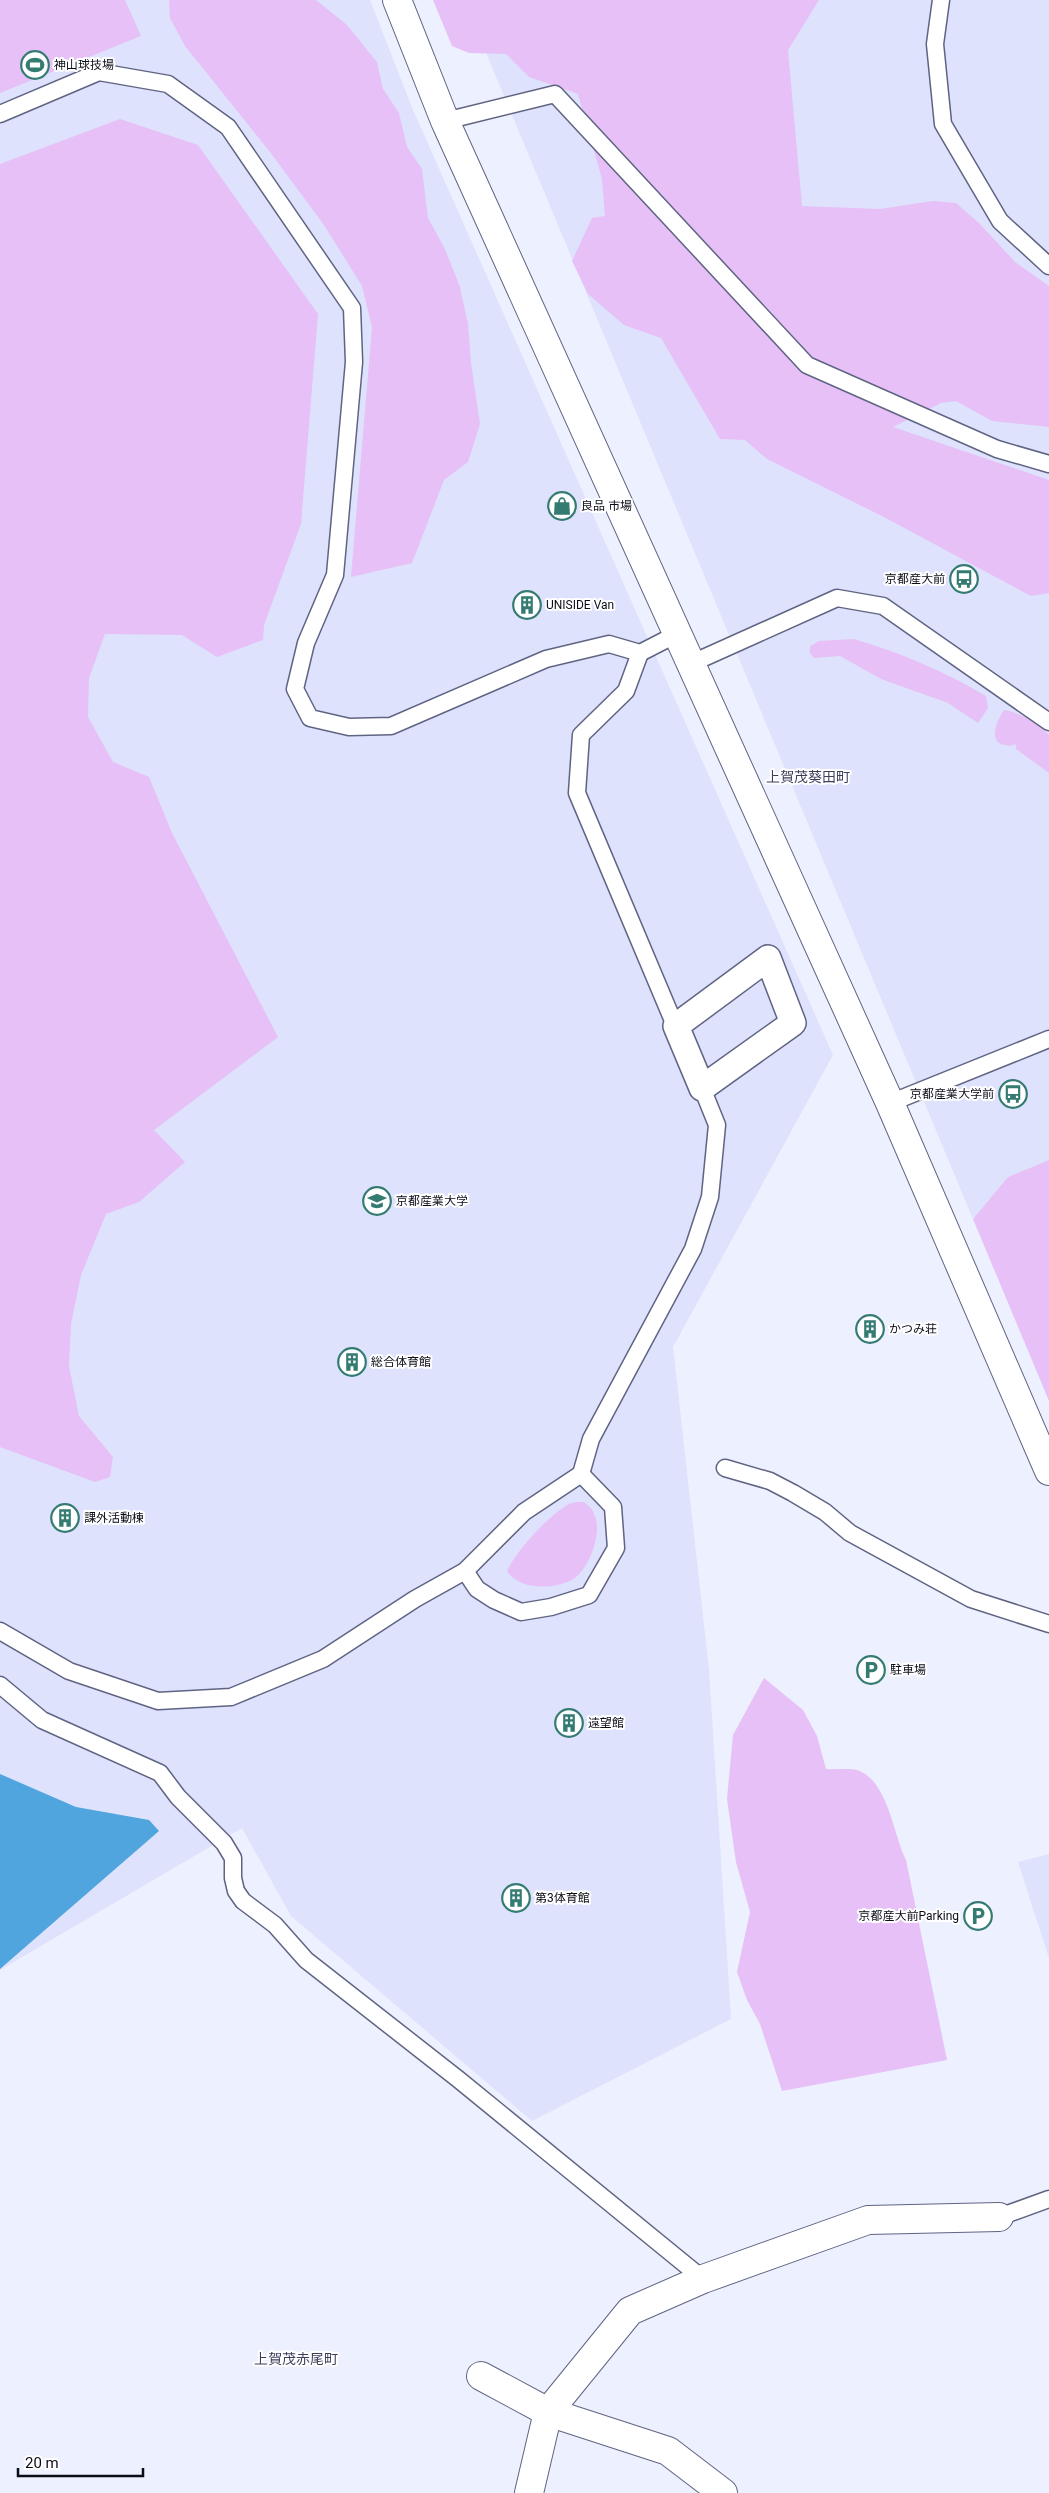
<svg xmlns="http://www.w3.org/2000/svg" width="1049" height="2493" font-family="Roboto,'Noto Sans JP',sans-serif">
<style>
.built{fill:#dee2fc}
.green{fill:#e6c0f6}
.water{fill:#51a5de}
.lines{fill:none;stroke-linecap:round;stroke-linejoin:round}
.service-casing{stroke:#5f6483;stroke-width:19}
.pedestrian-casing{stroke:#5f6483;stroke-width:28}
.minor-casing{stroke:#5f6483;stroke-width:30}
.tertiary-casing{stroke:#5f6483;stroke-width:30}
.service{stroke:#fff;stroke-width:16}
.pedestrian{stroke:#fff;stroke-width:25}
.minor{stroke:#fff;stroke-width:28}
.tertiary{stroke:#fff;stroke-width:28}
.labels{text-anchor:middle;stroke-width:4;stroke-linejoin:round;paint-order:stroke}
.poi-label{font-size:12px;fill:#0b0c18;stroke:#fff;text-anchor:start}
.neighbourhood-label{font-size:14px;fill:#3b3f5c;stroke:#fff}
</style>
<rect width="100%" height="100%" fill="#edf0fe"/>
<!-- built -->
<g class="built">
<path d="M0,0H370L413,110L833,1055L673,1347L709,1670L731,2019L532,2121L291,1916L242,1828L0,1970Z"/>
<path d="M464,0H1049V1160L1008,1177L973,1219Z"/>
<path d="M1049,1854V1958L1018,1862Z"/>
</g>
<!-- green -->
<g class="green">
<path d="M0,0H125L141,36L0,93Z"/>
<path d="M169,0H316L347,25L377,62L383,89L399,113L407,147L422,169L428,218L445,249L460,287L468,324L471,363L480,424L468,462L444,480L412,563L351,577L372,327L362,286L324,225L270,152L185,46L170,18Z"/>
<path d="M433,0H819L788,50L802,206L880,209L933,201L956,203L980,224L1015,262L1049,286V427L992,421L956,401L941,403L893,427L1049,480V593L1031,596L882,516L767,459L745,440L720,439L661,338L624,325L588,294L572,261L592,218L605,216L602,179L578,94L529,77L506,54L469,53L452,46Z"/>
<path d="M120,119L198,145L318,314L301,524L264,625L263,640L217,657L182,635L105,634L89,678L88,717L113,762L149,777L172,833L278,1037L154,1130L185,1162L139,1202L106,1214L81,1275L71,1324L69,1366L79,1416L113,1457L110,1477L95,1482L0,1447V164Z"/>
<path d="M854,639C901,653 944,671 986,696L988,708L978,723L948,703L881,679L840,656L814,658L810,653V646L819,641Z"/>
<path d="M1004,710C1022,713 1036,723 1049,735V773L1016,749V744C1011,746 1009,746 1004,745C987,741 998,719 1004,710Z"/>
<path d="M1049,1160V1401L973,1219L1008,1177Z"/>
<path d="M584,1502C587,1505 593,1509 594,1514C603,1531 590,1567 575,1578C557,1590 519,1591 507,1571C516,1551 549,1515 569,1504C573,1502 580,1502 584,1502Z"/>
<path d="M764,1678L803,1710L817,1736L826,1769C835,1770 849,1768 857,1770C888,1780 893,1834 906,1860L947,2060L782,2091L760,2024L747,2000L737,1972L750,1912L736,1862L727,1799L733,1735Z"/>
</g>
<!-- water -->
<path class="water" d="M0,1774L76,1807L149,1820L159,1831L0,1969Z"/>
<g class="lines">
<defs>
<g id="service">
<path d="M941,0L935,44L943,124L1000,221L1049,266"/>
<path d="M0,114L99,72L168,84L228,127L352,308L354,362L335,575L306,643L295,689L310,718L349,727L391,726L546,659L609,644L640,653L677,634"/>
<path d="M445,121L555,94L807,365L997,449L1049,464"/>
<path d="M640,653L626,691L581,735L577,793L679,1035"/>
<path d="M690,664L837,598L883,606L1049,722"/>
<path d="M890,1103L1049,1039"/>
<path d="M725,1468L770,1481L793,1493L825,1512L850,1533L971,1599L1049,1624"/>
<path d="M465,1571L477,1589L494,1600L521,1612L551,1607L589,1595L616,1548L613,1507L581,1474"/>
<path d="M0,1631L69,1671L158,1701L231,1697L323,1659L415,1599L465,1571L524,1512L581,1474L591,1439L693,1249L710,1197L717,1125L698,1078"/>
<path d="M0,1685L42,1720L160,1773L178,1797L224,1843L233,1858V1878L236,1891L243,1901L275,1925L306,1960L458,2079L703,2279"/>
<path d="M999,2217L1049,2199"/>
</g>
<path id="pedestrian" d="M768,958L793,1023L702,1088L676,1026Z"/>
<g id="minor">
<path d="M481,2376L548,2412L668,2451L723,2493"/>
<path d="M529,2493L548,2412L630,2311L703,2279L868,2220L999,2217"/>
</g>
<path id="tertiary" d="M397,0L445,121L890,1103L1049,1471"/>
</defs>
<!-- service casing -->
<use href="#service" class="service-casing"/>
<!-- pedestrian casing -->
<use href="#pedestrian" class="pedestrian-casing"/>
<!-- minor casing -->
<use href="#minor" class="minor-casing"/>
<!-- tertiary casing -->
<use href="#tertiary" class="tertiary-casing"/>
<!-- service -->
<use href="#service" class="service"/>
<!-- pedestrian -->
<use href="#pedestrian" class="pedestrian"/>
<!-- minor -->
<use href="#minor" class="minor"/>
<!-- tertiary -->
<use href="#tertiary" class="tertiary"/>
</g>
<!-- icons -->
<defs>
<symbol id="stadium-ring" viewBox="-11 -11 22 22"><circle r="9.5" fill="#fff" stroke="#347b72" stroke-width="1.5"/><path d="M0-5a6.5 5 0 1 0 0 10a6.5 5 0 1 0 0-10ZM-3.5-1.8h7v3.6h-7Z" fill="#347b72"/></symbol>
<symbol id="shop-ring" viewBox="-11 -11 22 22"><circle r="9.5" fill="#fff" stroke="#347b72" stroke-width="1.5"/><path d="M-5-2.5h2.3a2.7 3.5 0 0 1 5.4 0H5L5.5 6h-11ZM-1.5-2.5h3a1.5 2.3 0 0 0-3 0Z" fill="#347b72"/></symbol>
<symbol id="bus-ring" viewBox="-11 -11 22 22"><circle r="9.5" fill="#fff" stroke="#347b72" stroke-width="1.5"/><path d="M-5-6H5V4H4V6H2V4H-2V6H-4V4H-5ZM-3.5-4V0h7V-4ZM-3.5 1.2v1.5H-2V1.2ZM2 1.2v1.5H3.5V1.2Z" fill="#347b72"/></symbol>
<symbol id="building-ring" viewBox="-11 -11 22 22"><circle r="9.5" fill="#fff" stroke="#347b72" stroke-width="1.5"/><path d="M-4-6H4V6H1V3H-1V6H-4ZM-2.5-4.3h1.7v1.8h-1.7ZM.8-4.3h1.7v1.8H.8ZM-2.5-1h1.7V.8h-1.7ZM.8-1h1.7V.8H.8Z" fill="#347b72"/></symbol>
<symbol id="university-ring" viewBox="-11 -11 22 22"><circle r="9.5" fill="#fff" stroke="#347b72" stroke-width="1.5"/><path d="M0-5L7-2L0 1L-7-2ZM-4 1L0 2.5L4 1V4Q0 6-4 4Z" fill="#347b72"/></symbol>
<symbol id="parking-ring" viewBox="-11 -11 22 22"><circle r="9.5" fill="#fff" stroke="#347b72" stroke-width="1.5"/><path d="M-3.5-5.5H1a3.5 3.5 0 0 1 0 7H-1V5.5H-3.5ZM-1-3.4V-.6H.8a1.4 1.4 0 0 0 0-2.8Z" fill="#347b72"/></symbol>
</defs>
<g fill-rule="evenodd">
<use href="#stadium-ring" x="19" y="49" width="32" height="32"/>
<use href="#shop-ring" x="546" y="490" width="32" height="32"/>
<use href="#bus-ring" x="948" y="563" width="32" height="32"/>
<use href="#building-ring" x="511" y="589" width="32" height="32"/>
<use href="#bus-ring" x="997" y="1078" width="32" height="32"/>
<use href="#university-ring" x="361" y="1185" width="32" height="32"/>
<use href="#building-ring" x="854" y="1313" width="32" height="32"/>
<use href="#building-ring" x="336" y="1346" width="32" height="32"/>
<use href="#building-ring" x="49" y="1502" width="32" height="32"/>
<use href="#parking-ring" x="855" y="1654" width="32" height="32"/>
<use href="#building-ring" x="553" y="1707" width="32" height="32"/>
<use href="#building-ring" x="500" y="1882" width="32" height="32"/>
<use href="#parking-ring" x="962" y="1900" width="32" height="32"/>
</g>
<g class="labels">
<!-- poi labels -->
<g class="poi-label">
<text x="54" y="69">神山球技場</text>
<text x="581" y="510">良品 市場</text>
<text x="945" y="583" text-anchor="end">京都産大前</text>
<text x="546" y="609">UNISIDE Van</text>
<text x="994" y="1098" text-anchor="end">京都産業大学前</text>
<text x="396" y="1205">京都産業大学</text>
<text x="889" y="1333">かつみ荘</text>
<text x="371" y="1366">総合体育館</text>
<text x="84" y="1522">課外活動棟</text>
<text x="890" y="1674">駐車場</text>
<text x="588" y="1727">遠望館</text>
<text x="535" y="1902">第3体育館</text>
<text x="959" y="1920" text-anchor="end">京都産大前Parking</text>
</g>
<!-- neighbourhood labels -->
<g class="neighbourhood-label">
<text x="808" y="782">上賀茂葵田町</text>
<text x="296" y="2364">上賀茂赤尾町</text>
</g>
</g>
<!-- scale -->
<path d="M18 2468v8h125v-8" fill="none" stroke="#0b0c18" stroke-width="2.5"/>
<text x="25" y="2468" font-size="15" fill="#0b0c18" stroke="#ffffff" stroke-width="4" paint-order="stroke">20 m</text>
</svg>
